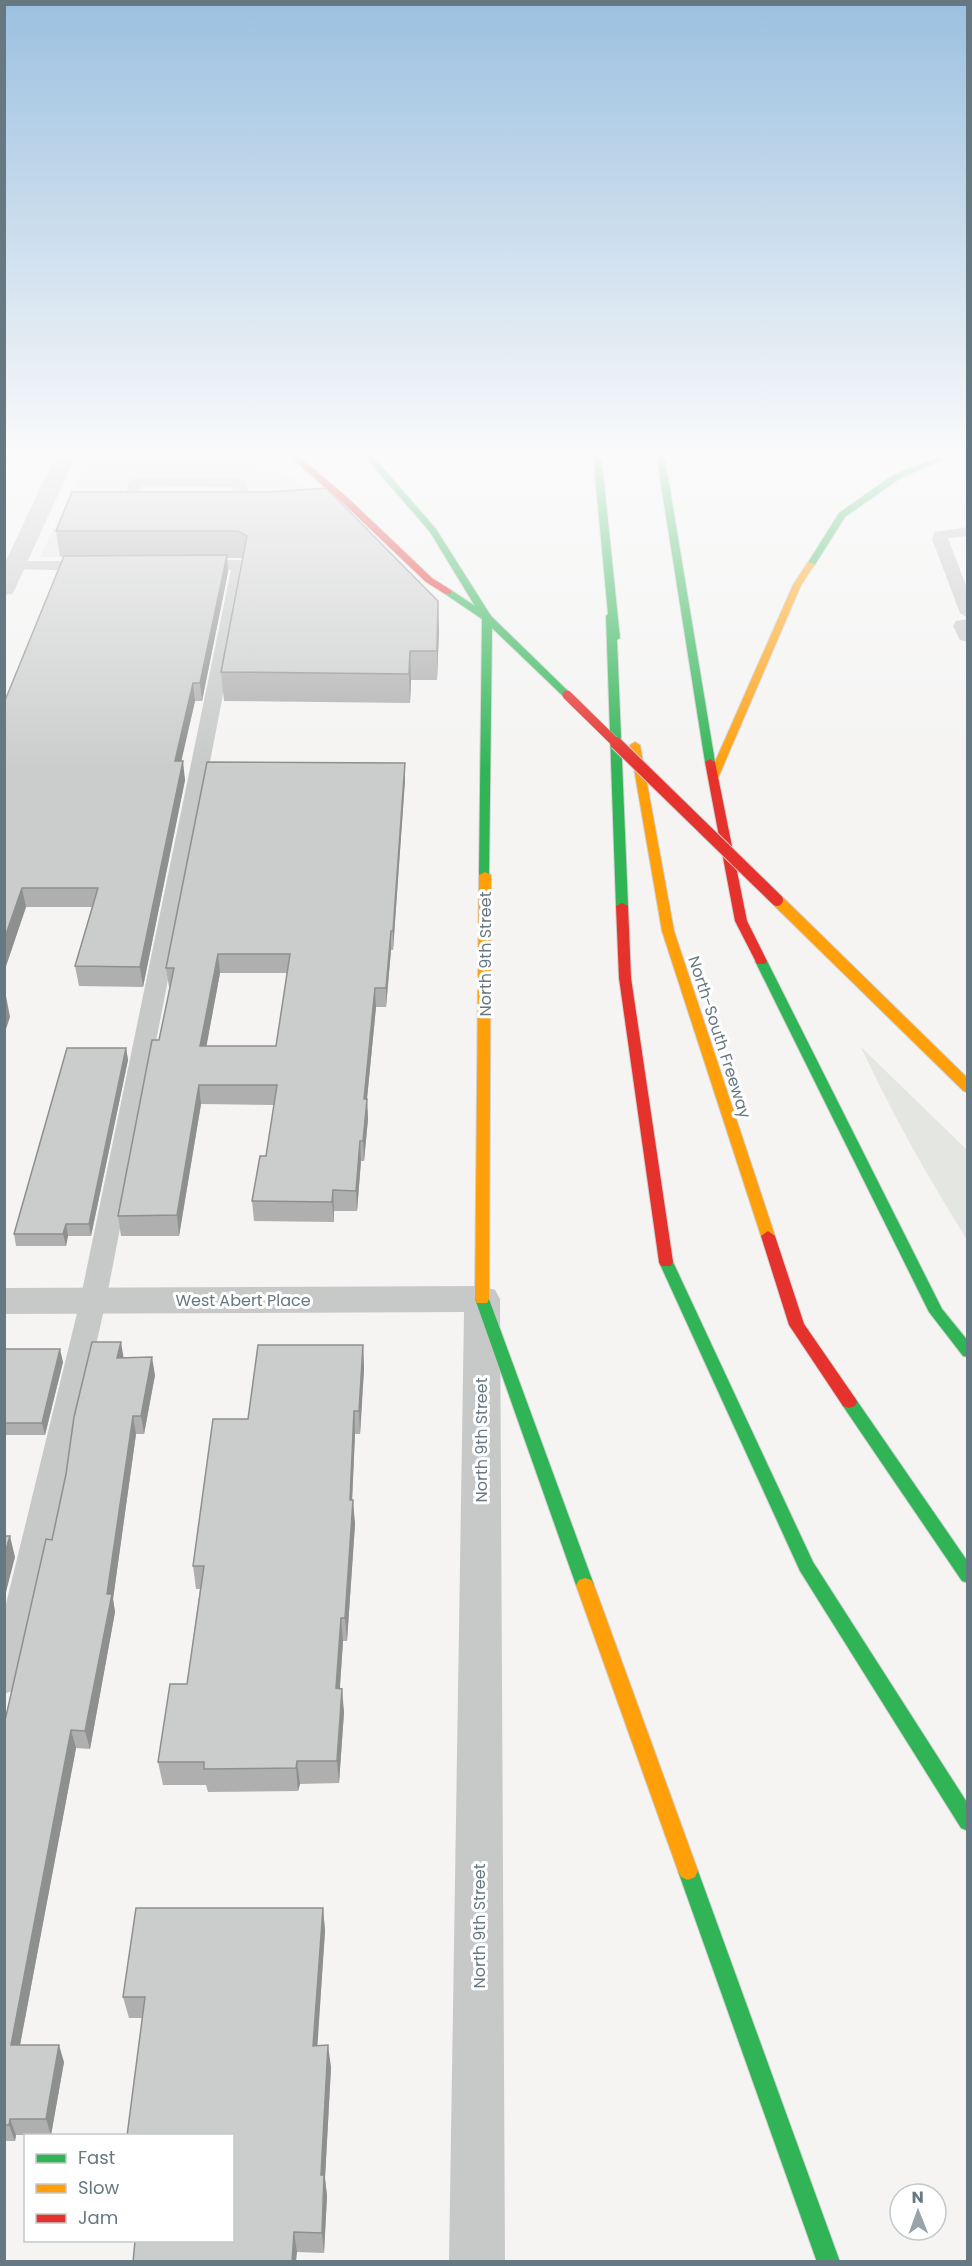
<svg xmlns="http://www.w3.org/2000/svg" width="972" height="2266" font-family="Poppins,sans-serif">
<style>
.built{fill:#e5e6e6}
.green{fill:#e3e6e1}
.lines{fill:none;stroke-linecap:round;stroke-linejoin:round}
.fast-casing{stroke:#d0d1d1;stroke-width:2}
.slow-casing{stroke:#d0d1d1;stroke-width:2}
.jam-casing{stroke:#d0d1d1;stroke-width:2}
.lane{fill:#c7c8c8;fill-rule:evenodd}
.street{fill:#c7c8c8;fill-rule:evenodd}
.fast{fill:#30b455;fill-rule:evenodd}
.slow{fill:#ff9f0a;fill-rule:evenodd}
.jam{fill:#e5322d;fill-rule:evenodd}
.slow-bridge-casing{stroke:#d0d1d1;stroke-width:14;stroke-linecap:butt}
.jam-bridge-far1-casing{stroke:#d0d1d1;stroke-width:10;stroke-linecap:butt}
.jam-bridge-casing{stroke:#d0d1d1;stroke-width:14;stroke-linecap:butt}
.slow-bridge{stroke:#ff9f0a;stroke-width:12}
.jam-bridge-far1{stroke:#e5322d;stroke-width:9}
.jam-bridge{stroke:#e5322d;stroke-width:12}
.wall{fill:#afafaf;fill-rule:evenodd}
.shaded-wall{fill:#8e8f8f}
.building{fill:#cbcccc;stroke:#8e8f8f;stroke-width:1.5;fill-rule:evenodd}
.labels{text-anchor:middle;stroke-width:6;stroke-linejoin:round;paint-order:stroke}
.street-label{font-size:16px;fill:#667882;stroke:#fff}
</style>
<rect width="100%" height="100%" fill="#f5f4f3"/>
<!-- built -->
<path class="built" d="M110,453H161L275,468L323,497L264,557H40L84,465Z"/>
<!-- green -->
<path class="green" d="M861,1047L967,1150V1240C928,1177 892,1114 861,1047Z"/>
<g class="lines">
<defs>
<g id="fast">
<path d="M362,453H370L436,529L491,616L572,695L564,697L492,628L489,877H481L479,875L482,619L445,594V590H451L475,606L430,532Z"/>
<path d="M593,453H601L620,638L617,640L628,906L622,909L616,906L606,616L608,614Z"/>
<path d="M656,453H664L715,762L710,765L705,762Z"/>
<path d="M948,453H964L944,459L899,479L845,517L814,566H808L807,564L839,513L893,475Z"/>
<path d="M761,957L767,961L942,1309L968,1341V1357L963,1356L929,1312L755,961Z"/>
<path d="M666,1257L671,1258L673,1262L813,1562L968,1804V1831L961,1828L800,1571L659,1262L661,1258Z"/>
<path d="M482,1294L487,1295L489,1299L594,1585L591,1590L585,1592L579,1590L576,1585L475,1299L477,1295Z"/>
<path d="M849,1396L855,1398L968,1562V1583L962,1581L843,1406L841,1402L843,1398Z"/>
<path d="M688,1862L695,1865L698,1871L840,2262H817L678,1871L681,1865Z"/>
</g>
<g id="slow">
<path d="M808,562L815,564L801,585L718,778L713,781L709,780L708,778L793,585Z"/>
<path d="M635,742L640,745L674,931L775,1236L768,1241L761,1236L662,931L630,745Z"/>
<path d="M485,872L491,875L489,1299L487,1303H477L475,1299L479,875Z"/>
<path d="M585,1578L591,1580L594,1585L698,1871L695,1877L688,1880L681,1877L678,1871L576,1585L579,1580Z"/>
</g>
<g id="jam">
<path d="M286,453H295L349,499L432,578L451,590V594H445L426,582L343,503Z"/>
<path d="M710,759L715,762L747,921L767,961L765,964H757L735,921L705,762Z"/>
<path d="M622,903L628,906L631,978L673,1262L671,1266H661L659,1262L619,978L616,906Z"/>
<path d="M768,1231L775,1236L804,1324L855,1398L857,1402L855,1406L849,1408L843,1406L789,1325L761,1236Z"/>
</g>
</defs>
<!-- fast casing -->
<use href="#fast" class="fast-casing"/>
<!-- slow casing -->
<use href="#slow" class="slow-casing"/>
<!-- jam casing -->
<use href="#jam" class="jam-casing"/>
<!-- lane -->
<g class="lane">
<path d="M136,478L240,479L247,483L248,504L261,505L263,508L256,512H236L233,487L142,486L132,514H122L120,511L129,482Z"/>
<path d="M968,527V536L948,538L968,591V618L960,613L932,539L935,532Z"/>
<path d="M194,560H240L248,565L106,1301L20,1680L15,1690L4,1694V1612L80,1301L231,570L188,568L186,565Z"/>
<path d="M16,561H93L101,566L93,571L10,569L8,566L10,563Z"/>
</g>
<!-- street -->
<g class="street">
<path d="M57,453H77L15,589L12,594L4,595V565Z"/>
<path d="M968,619V642L960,640L953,626L956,621Z"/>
<path d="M482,1286L495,1290L500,1299L505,2262H449L464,1312L4,1314V1288Z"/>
</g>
<!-- fast -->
<use href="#fast" class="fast"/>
<!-- slow -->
<use href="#slow" class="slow"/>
<!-- jam -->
<use href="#jam" class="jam"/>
<defs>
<path id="slow-bridge" d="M777,900L968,1087"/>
<path id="jam-bridge-far1" d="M567,695L617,744"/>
<path id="jam-bridge" d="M616,743L777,900"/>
</defs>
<!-- slow-bridge casing -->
<use href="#slow-bridge" class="slow-bridge-casing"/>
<!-- jam-bridge-far1 casing -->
<use href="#jam-bridge-far1" class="jam-bridge-far1-casing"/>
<!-- jam-bridge casing -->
<use href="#jam-bridge" class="jam-bridge-casing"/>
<!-- slow-bridge -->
<use href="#slow-bridge" class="slow-bridge"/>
<!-- jam-bridge-far1 -->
<use href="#jam-bridge-far1" class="jam-bridge-far1"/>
<!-- jam-bridge -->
<use href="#jam-bridge" class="jam-bridge"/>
</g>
<!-- wall -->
<g class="wall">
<path d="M271,492L439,629L437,680H411L410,703L224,701L221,672L243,559L240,558H227L228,572L202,701H195L181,761L185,780L143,987L79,986L75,966L92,907H26L4,972L64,557H60L56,531Z"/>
<path d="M405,780L393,950H391L386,1007H376L367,1099L368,1119L364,1161H361L357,1211H334V1222L254,1221L252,1201L266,1156L274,1105L201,1104L179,1236H121L118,1216L159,1040L170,987H169L166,968ZM220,973H287L276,1046H206Z"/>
<path d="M126,1048L128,1060L91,1236H68L66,1246H16L14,1234Z"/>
<path d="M363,1345L364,1369L360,1434H355L352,1500L355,1524L347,1641H343L340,1688L344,1712L339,1783L300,1784L298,1791L208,1792L206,1785H163L158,1762L187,1684L200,1589H196L193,1566L248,1419Z"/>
<path d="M4,1349L63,1362L45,1435H4Z"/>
<path d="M124,1358L155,1375L144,1434H136L113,1599L115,1612L90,1749L76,1748L20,2045L64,2062L51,2135H16L15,2141H4V1725L52,1540L66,1474Z"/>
<path d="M323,1908L325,1931L317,2046L331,2067L325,2178L327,2196L324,2253L297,2252L232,2241L142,2018H129L123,1997Z"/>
</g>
<!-- shaded-wall -->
<g class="shaded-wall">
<path d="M4,453H10V457L4,468Z"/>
<path d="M227,555L228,572L202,701L200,683Z"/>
<path d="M438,601L439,629L437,680V651Z"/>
<path d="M410,651L411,680L410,703L409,674Z"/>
<path d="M193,683L195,701L177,780L175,761Z"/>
<path d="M183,761L185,780L143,987L140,967Z"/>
<path d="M405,763V780L393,950V931Z"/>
<path d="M22,888L26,907L4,972V940Z"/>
<path d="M391,931V950L386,1007V988Z"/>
<path d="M218,954L220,973L203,1065L200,1046Z"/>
<path d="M375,988L376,1007L365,1119L364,1099Z"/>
<path d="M6,996L10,1017L4,1035V1001Z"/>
<path d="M126,1048L128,1060L91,1236L89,1224Z"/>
<path d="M199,1085L201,1104L179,1236L177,1215Z"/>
<path d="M367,1099L368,1119L364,1161L363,1141Z"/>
<path d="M360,1141L361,1161L357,1211L356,1191Z"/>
<path d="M333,1190L334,1211V1222L332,1202Z"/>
<path d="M66,1224L68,1236L66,1246L63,1234Z"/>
<path d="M121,1342L124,1360L117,1358Z"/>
<path d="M363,1345L364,1369L360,1434L359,1411Z"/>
<path d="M60,1349L63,1362L45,1435L42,1423Z"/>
<path d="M152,1357L155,1375L144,1434L141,1416Z"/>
<path d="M354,1411L355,1434L351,1524L350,1500Z"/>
<path d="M133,1416L136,1434L113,1599L115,1612L90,1749L85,1731Z"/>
<path d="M353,1500L355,1524L347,1641L345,1618Z"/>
<path d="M10,1536L15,1557L4,1600V1556Z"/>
<path d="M341,1618L343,1641L338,1712L336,1688Z"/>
<path d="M342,1689L344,1712L339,1783L337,1761Z"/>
<path d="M71,1730L76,1748L17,2061L11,2045Z"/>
<path d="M297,1761L300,1784L298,1791L296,1768Z"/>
<path d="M323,1908L325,1931L316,2067L313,2046Z"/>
<path d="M59,2045L64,2062L51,2135L46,2119Z"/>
<path d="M328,2045L331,2067L325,2178L327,2196L324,2253L322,2233L321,2175Z"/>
<path d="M10,2119L16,2135L15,2141L9,2125Z"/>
<path d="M294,2232L297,2252L296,2262H292Z"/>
</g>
<!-- building -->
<g class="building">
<path d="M326,488L438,601L437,651H410L409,674L221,672L247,536L238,531H56L72,492H271Z"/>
<path d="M227,555L200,683H193L175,761H183L140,967L75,966L98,888H22L4,940V703L64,556Z"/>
<path d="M207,762L405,763L393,931H391L386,988H375L364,1099H367L363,1141H360L356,1191L333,1190L332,1202L252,1201L260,1156H266L277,1085H199L177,1215L118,1216L152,1040H159L174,968H166ZM218,954H290L276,1046H200Z"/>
<path d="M67,1048H126L89,1224H66L63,1234H14Z"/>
<path d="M92,1342H121L117,1358L152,1357L141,1416H133L107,1594H112L85,1731L71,1730L11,2045H59L46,2119H10L9,2125H4V1725L46,1539L52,1540L66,1474L74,1417Z"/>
<path d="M258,1345H363L359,1411H354L350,1500H353L345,1618H341L336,1688L342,1689L337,1761H297L296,1768L204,1769V1762H158L170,1684H187L204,1566H193L213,1419H248Z"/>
<path d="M4,1349H60L42,1423H4Z"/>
<path d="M4,1536H10L4,1556Z"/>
<path d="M136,1908H323L313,2046L328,2045L321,2175H324L322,2233L294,2232L292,2262H133L135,2241H232V2136H127L145,1997H123Z"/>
</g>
<!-- sky -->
<linearGradient id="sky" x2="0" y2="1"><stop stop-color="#9bc0e0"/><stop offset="0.59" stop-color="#fafafa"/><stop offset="1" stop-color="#fafafa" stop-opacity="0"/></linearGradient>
<rect width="972" height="770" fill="url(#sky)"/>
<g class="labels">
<!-- street labels -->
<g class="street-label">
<text transform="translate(485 954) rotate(-90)" y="6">North 9th Street</text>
<text transform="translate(720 1037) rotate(72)" y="6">North-South Freeway</text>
<text x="243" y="1306">West Abert Place</text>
<text transform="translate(481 1440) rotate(-90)" y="6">North 9th Street</text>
<text transform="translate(479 1926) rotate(-90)" y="6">North 9th Street</text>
</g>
</g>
<!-- border -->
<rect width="972" height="2266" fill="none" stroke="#667882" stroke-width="12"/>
<!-- legend -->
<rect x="24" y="2134" width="210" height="108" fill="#ffffff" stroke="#c2c9cd" stroke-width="1.5"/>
<rect x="36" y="2154" width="30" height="9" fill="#30b455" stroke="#c2c9cd" stroke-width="1.5"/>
<text x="78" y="2164" font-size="18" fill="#667882">Fast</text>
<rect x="36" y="2184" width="30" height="9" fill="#ff9f0a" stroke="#c2c9cd" stroke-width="1.5"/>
<text x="78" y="2194" font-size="18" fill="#667882">Slow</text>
<rect x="36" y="2214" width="30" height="9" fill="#e5322d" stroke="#c2c9cd" stroke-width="1.5"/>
<text x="78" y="2224" font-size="18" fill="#667882">Jam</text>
<!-- north arrow -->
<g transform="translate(918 2212) rotate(359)"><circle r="28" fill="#ffffff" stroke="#c2c9cd" stroke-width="1.5"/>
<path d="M0-4.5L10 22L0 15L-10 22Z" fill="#98a3aa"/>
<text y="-9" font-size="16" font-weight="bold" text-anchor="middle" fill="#667882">N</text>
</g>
</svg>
